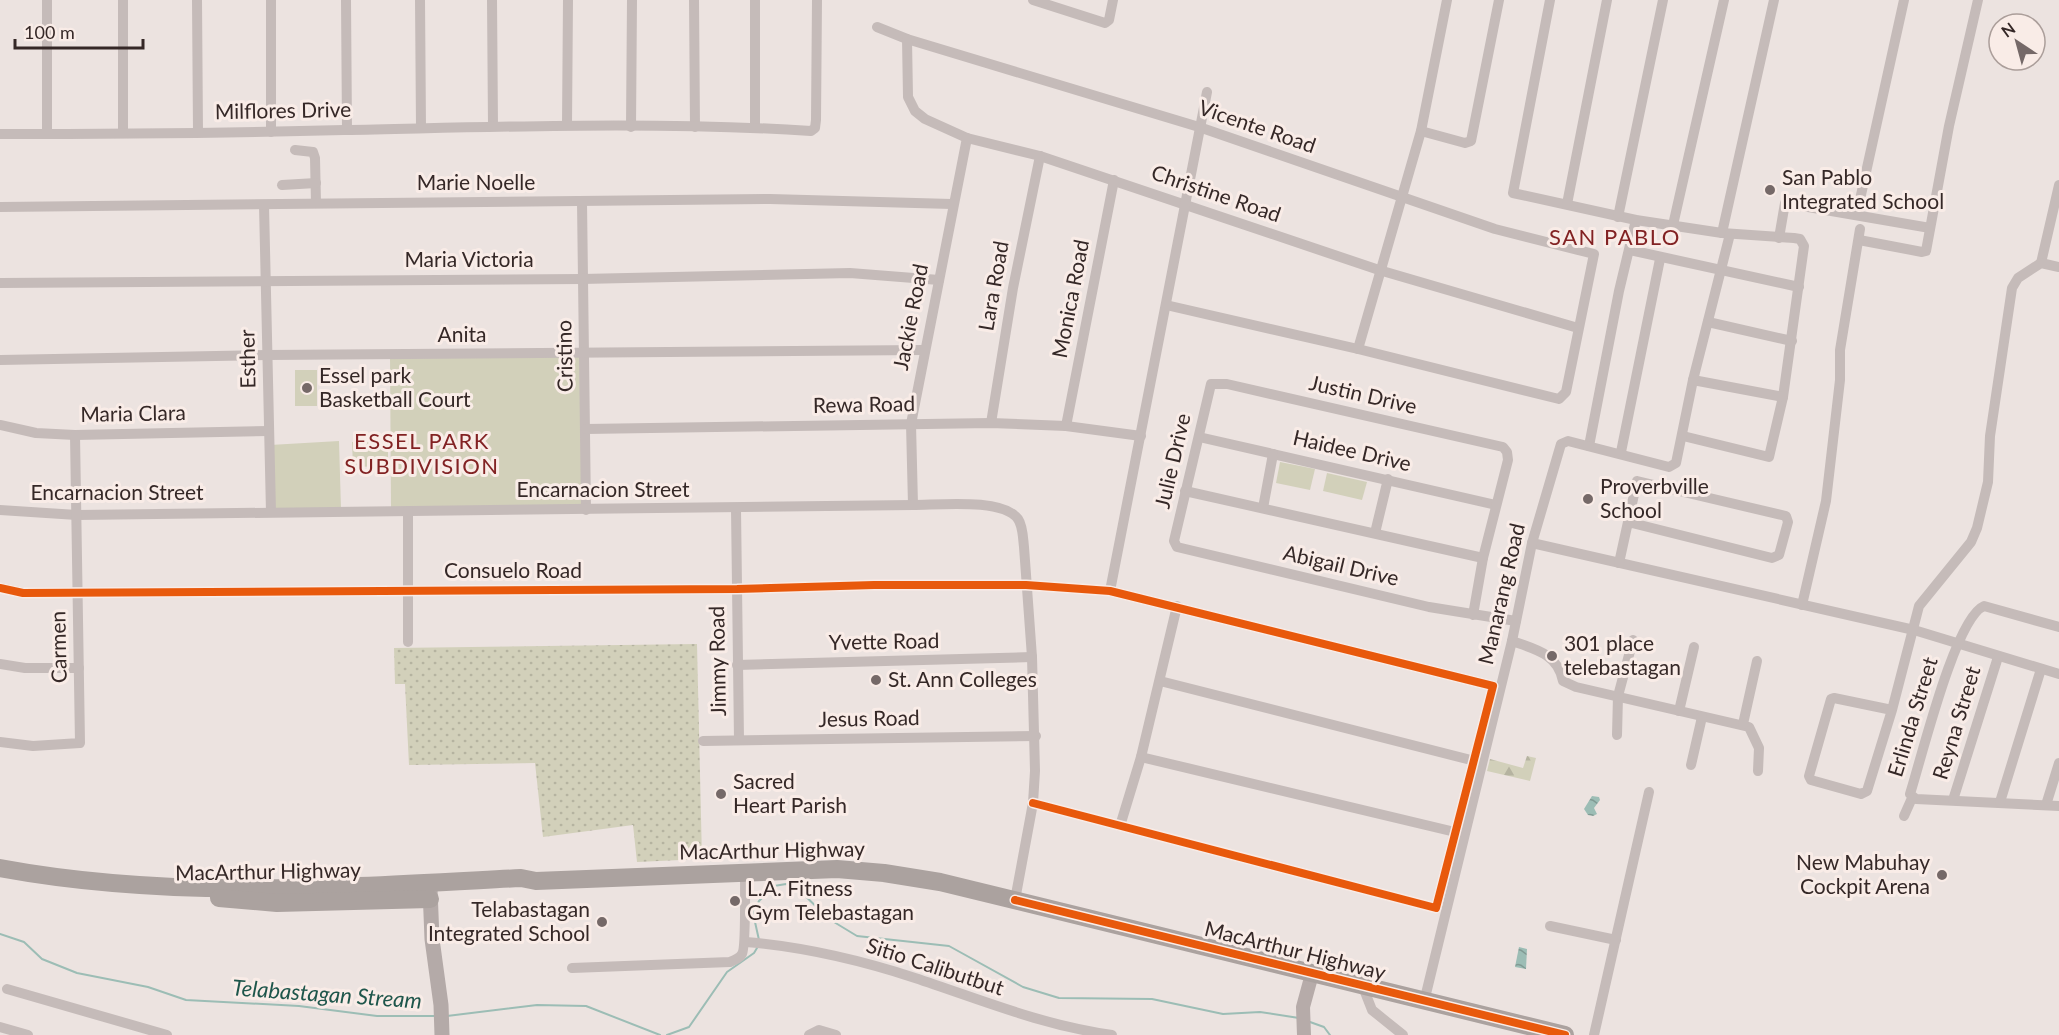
<svg xmlns="http://www.w3.org/2000/svg" width="2059" height="1035" font-family="Lato,sans-serif">
<style>
.grass{fill:url(#grass-dots)}
.forest{fill:url(#forest-firs)}
.park{fill:#d2d0ba}
.water{fill:url(#water-waves)}
.lines{fill:none;stroke-linecap:round;stroke-linejoin:round}
.stream{stroke:#9cbdb5;stroke-width:2}
.street{stroke:#c5bbb9;stroke-width:10}
.secondary{stroke:#b6aba9;stroke-width:14}
.primary{stroke:#b4aaa8;stroke-width:15}
.highway{stroke:#aba29f;stroke-width:18}
.cycleway-casing{stroke:#f9ece7;stroke-width:11}
.cycleway{stroke:#e8590c;stroke-width:8}
.poi-dot{fill:#756968;stroke:#f9ece7;stroke-width:2}
.labels{text-anchor:middle;stroke-width:6;stroke-linejoin:round;paint-order:stroke}
.street-label{font-size:21px;fill:#352827;stroke:#f9ece7}
.poi-label{font-size:21px;fill:#352827;stroke:#f9ece7;text-anchor:start}
.neighbourhood-label{font-size:22px;letter-spacing:1.5px;fill:#822223;stroke:#f9ece7}
.water-label{font-size:22px;font-style:italic;fill:#1e564b;stroke:#f9ece7}
</style>
<defs>
<pattern id="grass-dots" width="8" height="8" patternUnits="userSpaceOnUse" patternTransform="scale(1.5)"><rect width="8" height="8" fill="#d2d0ba"/><path d="M2 2h.1M6 6h.1" fill="none" stroke="#b5b3a0" stroke-width="1.8" stroke-linecap="round"/></pattern>
<pattern id="forest-firs" width="22" height="20" patternUnits="userSpaceOnUse" patternTransform="scale(1.5)"><rect width="22" height="20" fill="#d2d0ba"/><path d="M5 1l3.5 6h-7zM16 11l3.5 6h-7z" fill="#b5b3a0"/></pattern>
<pattern id="water-waves" width="16" height="10" patternUnits="userSpaceOnUse" patternTransform="scale(1.5)"><rect width="16" height="10" fill="#9cbdb5"/><path d="M0 5q4-4 8 0t8 0" fill="none" stroke="#809a93"/></pattern>
</defs>
<rect width="100%" height="100%" fill="#ece3e0"/>
<!-- grass -->
<path class="grass" d="M697,644L702,859L637,862L633,825L543,837L535,763L409,765L405,684H395L394,648Z"/>
<!-- forest -->
<path class="forest" d="M1527,756L1536,758L1530,781L1487,771L1490,759L1523,768Z"/>
<!-- park -->
<g class="park">
<path d="M582,356V507L391,508L390,357Z"/>
<rect x="295" y="370" width="22" height="36"/>
<path d="M339,441L341,509L272,511L270,445Z"/>
<path d="M352,442H388V466L353,467Z"/>
<path d="M1280,462L1315,469L1310,490L1276,483Z"/>
<path d="M1327,473L1367,482L1362,500L1323,491Z"/>
</g>
<!-- water -->
<g class="water">
<path d="M1592,796L1599,797L1600,800L1594,808L1597,814L1593,816L1588,815L1584,809Z"/>
<path d="M1519,947L1527,949L1526,969L1515,967Z"/>
</g>
<g class="lines">
<!-- stream -->
<g class="stream">
<path d="M0,934L24,942L42,959L77,973L148,987L186,1000L299,1006L377,1016H435"/>
<path d="M759,940L753,913L759,901L774,886L786,884L796,887L829,919L857,936L949,946L1023,987L1059,998L1152,999L1223,1014L1260,1012L1299,1018"/>
<path d="M447,1016L537,1005L586,1006L660,1035"/>
<path d="M1310,1022L1324,1027L1330,1035"/>
<path d="M667,1035L689,1027L727,972L754,953L757,948"/>
</g>
<!-- street -->
<g class="street">
<path d="M47,0V134"/>
<path d="M197,0L198,132"/>
<path d="M346,0L347,130"/>
<path d="M420,0L421,127"/>
<path d="M492,0L493,126"/>
<path d="M694,0L695,127"/>
<path d="M1033,0L1105,23L1109,20L1113,0"/>
<path d="M1550,0L1513,193L1636,220L1722,233L1794,238L1800,239L1804,246L1783,397L1769,457L1683,436"/>
<path d="M877,27L907,39L1199,127L1495,229L1594,254L1566,392L1559,399L1358,349L1166,305"/>
<path d="M907,39L908,97L915,111L925,119L967,138L1040,156L1379,270L1578,328"/>
<path d="M567,125L568,0"/>
<path d="M631,127L632,0"/>
<path d="M755,128V0"/>
<path d="M1421,131L1465,143L1471,141L1499,0"/>
<path d="M123,132V0"/>
<path d="M271,132V0"/>
<path d="M0,134C115,134 230,133 344,130C500,127 656,121 811,131L815,128L816,120L817,0"/>
<path d="M295,150L313,152L315,158L316,203"/>
<path d="M282,185L316,183"/>
<path d="M582,202L586,510"/>
<path d="M1567,204L1607,0"/>
<path d="M264,205L271,512"/>
<path d="M0,207L770,199L952,204"/>
<path d="M1857,213L1904,0"/>
<path d="M1618,217L1663,0"/>
<path d="M1673,225L1724,0"/>
<path d="M1722,233L1774,0"/>
<path d="M1779,238L1785,203L1930,228"/>
<path d="M1859,240L1922,252L1926,251L1949,126L1978,0"/>
<path d="M1630,250L1799,287"/>
<path d="M2041,263L2059,185"/>
<path d="M0,283L582,279L850,273L939,280"/>
<path d="M1708,322L1792,341"/>
<path d="M1358,349L1421,131L1447,0"/>
<path d="M0,360L267,355L924,350"/>
<path d="M1693,380L1783,397"/>
<path d="M991,423L1013,288L1040,156"/>
<path d="M0,425L36,433L75,435L268,431"/>
<path d="M1066,426L1114,180"/>
<path d="M586,429L991,423L1066,426L1141,436"/>
<path d="M1199,437L1496,505"/>
<path d="M1589,446L1619,291L1636,220"/>
<path d="M1621,452L1660,259"/>
<path d="M1185,491L1483,558"/>
<path d="M913,505L911,424L967,138"/>
<path d="M1263,508L1273,454"/>
<path d="M736,509L739,740"/>
<path d="M0,510L77,515L913,505C939,505 1003,498 1018,519C1023,526 1023,539 1024,547L1032,657L1035,771L1033,803L1015,900"/>
<path d="M408,511V642"/>
<path d="M1375,533L1388,479"/>
<path d="M1532,543L1914,630L2059,674"/>
<path d="M1619,563L1637,481L1786,516L1788,522L1779,555L1772,558L1628,522"/>
<path d="M0,588L23,593L737,589L874,585H1026L1110,591L1493,686L1436,908L1033,803"/>
<path d="M1110,591L1207,92"/>
<path d="M1802,605L1826,501L1840,380V350L1860,229"/>
<path d="M1473,615L1483,558L1508,460L1507,452L1503,447L1227,384H1211L1174,541L1177,547L1429,607L1516,621"/>
<path d="M2059,627L1984,606C1955,618 1921,760 1910,794L1916,799L2059,806"/>
<path d="M1512,641C1535,649 1558,654 1563,681L1576,687L1749,727L1759,748L1758,771"/>
<path d="M0,664L25,668H79"/>
<path d="M737,665L1032,657"/>
<path d="M1160,681L1475,761"/>
<path d="M1892,710L1834,698L1831,699L1809,776L1811,780L1861,794L1867,791L1892,710L1919,606L1971,542L1977,528L1988,482L1990,436L2012,288L2018,278L2041,263L2059,267"/>
<path d="M1679,711L1694,647"/>
<path d="M1743,724L1757,661"/>
<path d="M1617,735L1618,696L1633,640"/>
<path d="M703,741L1036,736"/>
<path d="M0,742L33,746L80,743L75,435"/>
<path d="M1141,757L1455,832"/>
<path d="M1691,765L1702,717"/>
<path d="M1953,800L1998,657"/>
<path d="M2000,802L2041,669"/>
<path d="M2046,805L2059,763"/>
<path d="M1904,816L1912,798"/>
<path d="M1120,826L1141,757L1177,606"/>
<path d="M1550,926L1616,940"/>
<path d="M746,942C804,947 860,960 915,978C982,1000 1041,1025 1112,1035"/>
<path d="M572,968L730,962C735,960 740,958 742,954C746,948 745,885 745,871"/>
<path d="M1363,987L1372,1010L1403,1035"/>
<path d="M7,989L167,1035"/>
<path d="M1424,1002L1512,641L1532,543L1561,444L1568,441L1669,467L1676,463L1693,380L1730,234"/>
<path d="M0,1027L28,1035"/>
<path d="M809,1035L819,1030L836,1035"/>
<path d="M1594,1035L1649,792"/>
</g>
<!-- secondary -->
<path class="secondary" d="M1304,1035L1303,1007L1312,974"/>
<!-- primary -->
<path class="primary" d="M430,889L432,939L441,1005L442,1035"/>
<!-- highway -->
<g class="highway">
<path d="M0,868C172,900 347,887 521,878L536,881L837,869L884,873L940,882L1565,1035"/>
<path d="M219,898L277,903L430,899"/>
</g>
<defs>
<g id="cycleway">
<path d="M0,588L23,593L737,589L874,585H1026L1110,591L1493,686L1436,908L1033,803"/>
<path d="M1015,900L1565,1035"/>
</g>
</defs>
<!-- cycleway casing -->
<use href="#cycleway" class="cycleway-casing"/>
<!-- cycleway -->
<use href="#cycleway" class="cycleway"/>
</g>
<!-- markers -->
<g class="poi-dot">
<circle cx="1770" cy="190" r="6"/>
<circle cx="307" cy="388" r="6"/>
<circle cx="1588" cy="499" r="6"/>
<circle cx="1552" cy="656" r="6"/>
<circle cx="876" cy="680" r="6"/>
<circle cx="721" cy="794" r="6"/>
<circle cx="1942" cy="875" r="6"/>
<circle cx="735" cy="901" r="6"/>
<circle cx="602" cy="922" r="6"/>
</g>
<g class="labels">
<!-- street labels -->
<g class="street-label">
<text transform="translate(283 111) rotate(-1)" y="7">Milflores Drive</text>
<text transform="translate(1257 127) rotate(19)" y="7">Vicente Road</text>
<text x="476" y="190">Marie Noelle</text>
<text transform="translate(1216 194) rotate(19)" y="7">Christine Road</text>
<text x="469" y="267">Maria Victoria</text>
<text transform="translate(994 286) rotate(-80)" y="7">Lara Road</text>
<text transform="translate(1071 299) rotate(-79)" y="7">Monica Road</text>
<text transform="translate(911 317) rotate(-79)" y="7">Jackie Road</text>
<text x="462" y="342">Anita</text>
<text transform="translate(565 356) rotate(-91)" y="7">Cristino</text>
<text transform="translate(248 359) rotate(-91)" y="7">Esther</text>
<text transform="translate(1363 395) rotate(13)" y="7">Justin Drive</text>
<text transform="translate(864 405) rotate(-1)" y="7">Rewa Road</text>
<text transform="translate(133 414) rotate(-1)" y="7">Maria Clara</text>
<text transform="translate(1352 451) rotate(13)" y="7">Haidee Drive</text>
<text transform="translate(1173 461) rotate(-77)" y="7">Julie Drive</text>
<text x="603" y="497">Encarnacion Street</text>
<text x="117" y="500">Encarnacion Street</text>
<text transform="translate(1341 566) rotate(13)" y="7">Abigail Drive</text>
<text x="513" y="578">Consuelo Road</text>
<text transform="translate(1502 594) rotate(-77)" y="7">Manarang Road</text>
<text transform="translate(884 642) rotate(-1)" y="7">Yvette Road</text>
<text transform="translate(59 647) rotate(-91)" y="7">Carmen</text>
<text transform="translate(718 661) rotate(-91)" y="7">Jimmy Road</text>
<text transform="translate(1913 717) rotate(-73)" y="7">Erlinda Street</text>
<text transform="translate(869 719) rotate(-1)" y="7">Jesus Road</text>
<text transform="translate(1957 723) rotate(-73)" y="7">Reyna Street</text>
<text transform="translate(772 851) rotate(-1)" y="7">MacArthur Highway</text>
<text transform="translate(268 872) rotate(-1)" y="7">MacArthur Highway</text>
<text transform="translate(1295 951) rotate(14)" y="7">MacArthur Highway</text>
<text transform="translate(935 967) rotate(18)" y="7">Sitio Calibutbut</text>
</g>
<!-- poi labels -->
<g class="poi-label">
<text x="1782" y="185">San Pablo<tspan x="1782" dy="24">Integrated School</tspan></text>
<text x="319" y="383">Essel park<tspan x="319" dy="24">Basketball Court</tspan></text>
<text x="1600" y="494">Proverbville<tspan x="1600" dy="24">School</tspan></text>
<text x="1564" y="651">301 place<tspan x="1564" dy="24">telebastagan</tspan></text>
<text x="888" y="687">St. Ann Colleges</text>
<text x="733" y="789">Sacred<tspan x="733" dy="24">Heart Parish</tspan></text>
<text x="1930" y="870" text-anchor="end">New Mabuhay<tspan x="1930" dy="24">Cockpit Arena</tspan></text>
<text x="747" y="896">L.A. Fitness<tspan x="747" dy="24">Gym Telebastagan</tspan></text>
<text x="590" y="917" text-anchor="end">Telabastagan<tspan x="590" dy="24">Integrated School</tspan></text>
</g>
<!-- neighbourhood labels -->
<g class="neighbourhood-label">
<text x="1615" y="245">SAN PABLO</text>
<text x="422" y="449">ESSEL PARK<tspan x="422" dy="25">SUBDIVISION</tspan></text>
</g>
<!-- water labels -->
<g class="water-label">
<text transform="translate(327 994) rotate(4)" y="8">Telabastagan Stream</text>
</g>
</g>
<!-- north arrow -->
<g transform="translate(2017 42) rotate(324)"><circle r="28" fill="#f9ece7" stroke="#ab9e9a" stroke-width="1.5"/>
<path d="M0-4.5L10 22L0 15L-10 22Z" fill="#756968"/>
<text y="-9" font-size="16" font-weight="bold" text-anchor="middle" fill="#352827">N</text>
</g>
<!-- scale -->
<path d="M15 39v9h128v-9" fill="none" stroke="#352827" stroke-width="3"/>
<text x="24" y="39" font-size="18" fill="#352827" stroke="#f9ece7" stroke-width="4.5" paint-order="stroke">100 m</text>
</svg>
